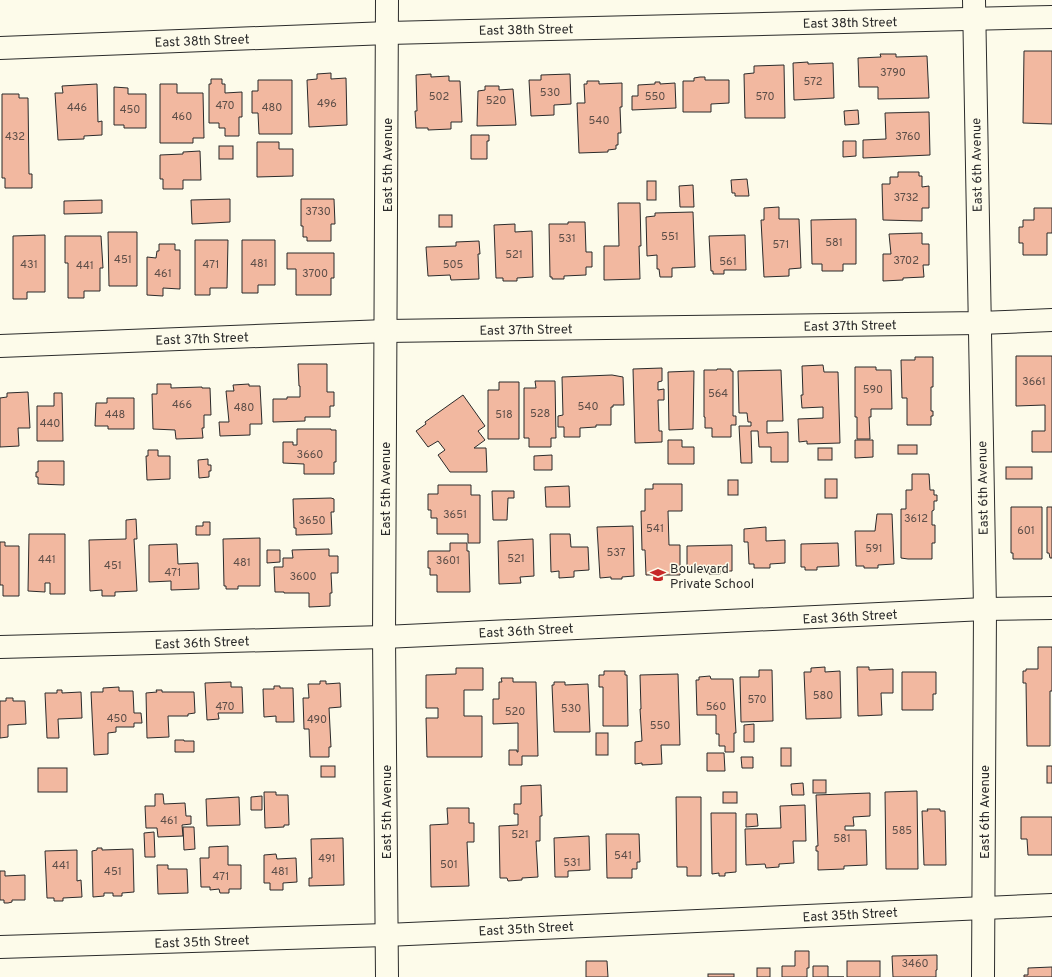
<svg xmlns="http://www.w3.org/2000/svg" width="1052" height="977" font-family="Overpass,sans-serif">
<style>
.building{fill:#f2b8a0;stroke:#2b2b2b}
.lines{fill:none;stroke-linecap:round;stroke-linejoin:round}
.minor-casing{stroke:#2b2b2b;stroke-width:24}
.minor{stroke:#fdfbea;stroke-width:22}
.labels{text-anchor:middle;stroke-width:3;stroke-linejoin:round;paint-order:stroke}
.number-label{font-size:11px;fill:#5d4e48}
.street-label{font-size:13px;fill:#2b2b2b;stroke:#fdfbea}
.poi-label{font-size:13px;fill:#2b2b2b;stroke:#fdfbea;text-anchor:start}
</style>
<rect width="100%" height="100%" fill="#fdfbea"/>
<!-- building -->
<g class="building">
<path d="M1024,51H1052V124L1023,123Z"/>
<path d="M880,54H896V57L927,56L929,98L878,99V87H859L858,58L881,57Z"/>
<path d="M808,62V64L833,63L834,98L794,100L793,63Z"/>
<path d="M784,65L785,118H745L744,74L754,73V66Z"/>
<path d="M331,73V79L346,78L347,125L309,127L307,80L317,79V74Z"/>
<path d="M431,74V77L449,76V81H460L462,122H451V129L428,130V128H416L415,111H417L416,75Z"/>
<path d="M570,74L571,104L554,105V115L531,116L529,80H541V75Z"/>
<path d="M700,77H705V80H729V103L711,104V112H683V81H694V78Z"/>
<path d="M211,79H222V84H225V93L242,92V117H239V136H225V128H219V123H209V84H211Z"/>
<path d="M258,80H292V134H259L258,113H252V91H258Z"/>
<path d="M587,81H599V84L622,83V107H620L621,133H618V145H616V149L608,150V152L579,153L577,103H585L584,84H587Z"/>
<path d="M655,82H660V84L675,83L676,108L632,110V96H638V85L655,84Z"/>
<path d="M97,84L98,122L102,121V135L84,136V139L58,140L55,93H63L62,86Z"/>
<path d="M160,84H177V93H203L204,138H193V143H160Z"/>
<path d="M485,86H499V90L513,89L516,125L477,126L478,91L485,90Z"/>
<path d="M114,87L128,88V94H146V128H124V125H114Z"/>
<path d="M2,94H19V98H28L29,174H32V188H5V178H2Z"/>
<path d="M858,110L859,124L845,125L844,111Z"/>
<path d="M929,112L930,155L863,158V140L886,139L885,113Z"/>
<path d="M471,135H489V141H487V159H471Z"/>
<path d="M843,141H856V156L843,157Z"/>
<path d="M257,142H279V149H293V176L257,177Z"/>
<rect x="219" y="146" width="14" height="13"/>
<path d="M200,151L201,180H183V189H163V179H160V155L183,154V152Z"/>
<path d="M898,172H919V176H922V187L929,186V208H922V221L883,220L882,184H890V177H898Z"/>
<path d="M747,179L749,196H735V193H732L731,180Z"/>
<rect x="647" y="181" width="9" height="19"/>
<path d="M693,185L694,207H680L679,186Z"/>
<path d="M230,199V222L192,224L191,200Z"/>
<path d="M301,199H334L335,224H331V241H307V237H303V226H301Z"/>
<path d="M102,200V213L64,214V201Z"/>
<path d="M618,203H640L641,246H639L640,279L604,280V246H619Z"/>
<path d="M779,207V219H799L801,268L789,269V276L764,277L761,220H764V208Z"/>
<path d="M1034,208H1052V233H1047V255H1023V243H1019V227H1023V220H1034Z"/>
<path d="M693,212L695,267L672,268V277H660L659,269H657V255L647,256L646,217L655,216V213Z"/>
<rect x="439" y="215" width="13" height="12"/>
<path d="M856,219V264H843V271H822V264H812L811,220Z"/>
<path d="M568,222H585L586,252H592V267H586V275L564,276V279H552V277H550L549,224H568Z"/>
<path d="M515,224V232L532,231L533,277L517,278V281H503V278H496L494,225Z"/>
<path d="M108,232H137V286H109Z"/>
<path d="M922,233V244H929V265H923L924,277L903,278V280L883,281V254H891L889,234Z"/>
<path d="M45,235V292H27V299H13V236Z"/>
<path d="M745,235L746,270H724V274H713V271H711L709,236Z"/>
<path d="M65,236H101L103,268H100V291H84V298H68V263H65Z"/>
<path d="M195,240H228L227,288H210V295H195Z"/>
<path d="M242,240H275V285H258V293H242Z"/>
<path d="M479,241L480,254H478L479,279L451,280L450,275L428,276L426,247L456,246V242Z"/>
<path d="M159,244H175V250H180V289L163,288V296L147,295V257L156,258L157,251H159Z"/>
<path d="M287,253H334V278H331V295H296V269H287Z"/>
<path d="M1016,356H1052V452H1032V431H1045V405L1016,406Z"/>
<path d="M915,357H933V387H931V411H933V416H931V425H907V398H902L901,360H915Z"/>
<path d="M298,364H327V392H334V406H330V417H305V421L273,422V399H287V397H300V386H299Z"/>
<path d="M823,365L824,372H838L840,443L807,444V441L799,442L798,419L823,418V407L802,408L801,395H803L802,366Z"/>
<path d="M855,367H876V370H891L892,409H871V417H869L870,439H857V417H855Z"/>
<path d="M662,368V381L658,382V390L664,389V400H658L659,431H662V442L635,443L633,369Z"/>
<path d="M717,369H731V371H733V416H736V425H731V437H712V428H705V417H704V370H717Z"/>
<path d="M781,370L783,421H767V433L788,432V462H771V447H759L758,431H751L752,463H741L739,426H751V422H748L747,413H739L738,371Z"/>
<path d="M694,371L693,429L669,430L668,372Z"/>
<path d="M612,375L623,377L624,405H613V407H611V425H596V427L580,428V437H564V427H558V416L563,415L562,377Z"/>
<path d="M535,381H555L556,438H551V447H529V438H524V388H536Z"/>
<path d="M499,382H519V439H488V390H499Z"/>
<path d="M157,384H171V388L202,387V388H210L211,415H204V428H202L203,438L176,439L175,430L153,429L152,394H157Z"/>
<path d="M249,384V386H260L262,424H250V435L220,436L219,422H229L226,391H234L233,385Z"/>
<path d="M28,392L30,428H18L19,446L0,447V398L7,397V393Z"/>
<path d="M54,393H62L63,441H37V406H54Z"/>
<path d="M463,395L485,426L478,431L485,440L474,448H486L487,472H450L438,455L445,450L438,441L428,447L416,431L426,424L425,422Z"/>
<path d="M107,398H134V429H108V426H95L96,403H107Z"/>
<path d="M297,429H331V430H336V462H334V474H304V464L283,463V442H293V445H297Z"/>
<path d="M668,440H682V447H694V464H668Z"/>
<path d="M855,440H873V457L855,458Z"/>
<rect x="898" y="445" width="19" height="9"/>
<rect x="818" y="448" width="14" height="12"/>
<path d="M148,450H158V456H170V479L147,480L146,456H148Z"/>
<path d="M552,455V470H534V456Z"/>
<path d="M208,459V465H211V471H209V477L199,478L198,460Z"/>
<path d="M38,461H64V485L38,484V477H36V472H38Z"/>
<rect x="1006" y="467" width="26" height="12"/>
<path d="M912,474H929L930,490H934V495H937V501H934V510L932,511V525H935V543H932V559H908L901,558V509H906V490H912Z"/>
<rect x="825" y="479" width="12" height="19"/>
<rect x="728" y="480" width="10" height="15"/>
<path d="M653,484H682V511H668L669,545H680V575H646L645,550H642L641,511H645V489H653Z"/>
<path d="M438,485H471V495H480V543H468V534H437V518H431V510H428V494H438Z"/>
<path d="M569,486L570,507H546L545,487Z"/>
<path d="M492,491H514V498H508L507,520H493Z"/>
<path d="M331,498L334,499V512H331L332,534L296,535V528H294L293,499Z"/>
<path d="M1011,507H1042V559H1013V553H1011Z"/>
<path d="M1047,507H1052V558H1050L1049,553H1047Z"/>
<path d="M877,514H892L894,564L878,565V568H864V566H856L855,531H875Z"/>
<path d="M136,519L137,539H134L137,591L115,592V596H102V590L90,591L89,540L126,539V520Z"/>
<path d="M203,522H210V535H196V526H203Z"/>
<path d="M633,526L634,576L622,577V579H611V577L600,578L597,527Z"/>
<path d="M766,527V541L785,540V563L770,564V568H754V564H749L748,542H744V529Z"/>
<path d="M29,534H65V594H50V583H45V592L28,591Z"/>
<path d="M550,534H570L571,547H588L589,570L574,571V577L559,578V571L551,572Z"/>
<path d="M260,538V586H238V589H226V586H224L223,539Z"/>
<path d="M533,539L534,576L520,577L521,583L499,584L498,541Z"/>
<path d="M0,542H5V546H19V596H3V585H0Z"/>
<path d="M450,543H467V551H469L470,592H437V575H430V568H428V551H450Z"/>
<path d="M838,543L839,566L817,567V570H805V567H801V544Z"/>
<path d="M177,544L178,564L198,563L199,589L171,590V581L149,582V545Z"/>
<path d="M732,545V571H720V574H709V572H687V546Z"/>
<path d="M329,549V556H338V573H331L332,593H330V606L309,607V593H284V592H275L274,567H283V558H293L292,550Z"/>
<path d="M267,550H280V562L267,563Z"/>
<path d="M1038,647H1052V691H1050V746H1027L1026,683H1023V671H1026V669H1038Z"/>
<path d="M825,667V672L840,671L841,718L806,719L804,672H811V668Z"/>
<path d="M857,667H869V670L893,669V693H881L882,715L858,716Z"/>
<path d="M456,668H483V690H464V716H482V757H427L426,718H438V708H426V675L456,674Z"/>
<path d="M759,670H772L773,721L741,722L740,677H759Z"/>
<path d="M604,671H625V675H627L628,726H603V687H599V675H604Z"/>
<path d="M902,672H936V694H933V710H902Z"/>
<path d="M678,674L680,745H661L662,764L642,765V763L635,764V742L642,741L640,709H641L640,675Z"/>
<path d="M710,676L711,679H733L736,733H734V752H725V746H719V734H716V715H697L696,680H699V677Z"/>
<path d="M501,678H513V682H536L538,756H522V765H509V750H517V752H518V723L493,724V699H499V682H502Z"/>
<path d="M320,681H326V684L340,683L341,707L329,708L331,747H329V757H310L309,729H304L303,698H309L308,684H320Z"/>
<path d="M231,682V687H242L243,713H218L219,719L207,720L205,683Z"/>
<path d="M554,682H565V685L588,684L590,732H554L552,685H554Z"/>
<path d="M274,686H280V688H293L294,722H276V716L264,717L263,689H274Z"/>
<path d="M119,687V691H133L134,713H141L142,723H134V727H116V732L108,733V754L94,755L91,692H103V688Z"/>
<path d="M57,690H62V693L81,692L82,718L58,719L59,738H47L45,693H57Z"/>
<path d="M156,690H162V692H194L195,713L188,714V716H168L169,737L147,738L146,693L157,692Z"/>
<path d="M6,698H13V701H25L26,724L8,725V737L0,738V701H6Z"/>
<path d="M754,724V742H744V725Z"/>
<rect x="596" y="733" width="12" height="22"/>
<path d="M175,740H184V741H194V752H175Z"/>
<rect x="781" y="748" width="10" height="18"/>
<path d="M707,753H724L725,771H707Z"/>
<path d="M741,757H753V768H742Z"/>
<rect x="321" y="766" width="14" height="11"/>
<rect x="1047" y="766" width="5" height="17"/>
<rect x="38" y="768" width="29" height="24"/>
<rect x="813" y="780" width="13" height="13"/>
<path d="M803,783L804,795H792L791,784Z"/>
<path d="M541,785L542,816H540V841H536L538,877L522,878V880L508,881L507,878H500L499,826L518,825V814H514V804H521V786Z"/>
<path d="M917,791L918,869H886L885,792Z"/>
<path d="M264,792H276V795H288L289,825H284V827L265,828Z"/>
<rect x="723" y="792" width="14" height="11"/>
<path d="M870,793V816L853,817L854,826H845V830H866L867,865L844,866V869L818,870V851H816V846H818L816,795Z"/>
<path d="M155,794H163L164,804L185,803L186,816H191V824L182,825L183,836L158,837L157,828H146L145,806H155Z"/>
<path d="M262,796V810H251V797Z"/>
<path d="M239,797L240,825L207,826L206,799Z"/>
<path d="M676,797H701V876H687V867H677Z"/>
<path d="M805,805L806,841H793L794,863L779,864V867L766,868L765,864L746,865L745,829L781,828L780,806Z"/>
<path d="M447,808H469V823H474V842H467L469,886L431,887L430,825L448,824Z"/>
<path d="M927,809H940V811H945L946,865H924L922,811H928Z"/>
<path d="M711,813H736V872L725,873V876H719V873L712,874Z"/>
<path d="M746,814H757L758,826L746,827Z"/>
<path d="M1021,817H1052V855H1028L1027,839H1021Z"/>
<path d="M183,827H194L195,849L184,850Z"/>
<path d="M154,832L155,857H145L144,833Z"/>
<path d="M606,834H639L640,862H637V869H632V878H607Z"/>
<path d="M589,836L590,870L568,871V877H555L554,838Z"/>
<path d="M343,838L344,885L309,886V878H312L311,839Z"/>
<path d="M228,846V865H241V889H229V893H220L219,889L210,890V887H201L200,858H209V847Z"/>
<path d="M97,848H102V850L133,849L134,892L122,893V896H113V893H104V896L93,897L92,851L97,850Z"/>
<path d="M77,850V881L81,880L82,897L63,898V901H54V898H47L45,851Z"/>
<path d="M276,854L277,859L296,858L297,882L283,883V890H270V883H264V855Z"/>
<path d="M157,865H168V869H187L188,893L158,894Z"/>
<path d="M0,871H5V876L25,875V900H12V902L8,903H4V900H0Z"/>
<path d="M795,951H809V968H807V977H782V966H795Z"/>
<path d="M937,955V970H936V977H893L892,956Z"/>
<path d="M586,961H607L608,977H586Z"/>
<rect x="847" y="961" width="33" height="16"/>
<path d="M813,966H828V977H844H813Z"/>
<path d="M1052,967V977H1024V975H1028V968Z"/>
<rect x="757" y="968" width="13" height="9"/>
<rect x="708" y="974" width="26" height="3"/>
</g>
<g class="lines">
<defs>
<g id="minor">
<path d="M974,0L985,609L983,977"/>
<path d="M0,48L388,33L1052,17"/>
<path d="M0,346L386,331L979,323L1052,320"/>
<path d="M0,647L384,637L985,609L1052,608"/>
<path d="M0,947L386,935L1052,905"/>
<path d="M387,977L384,637L387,0"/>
</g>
</defs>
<!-- minor casing -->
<use href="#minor" class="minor-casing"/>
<!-- minor -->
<use href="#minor" class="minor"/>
</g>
<!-- icons -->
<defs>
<symbol id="school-bare" viewBox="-9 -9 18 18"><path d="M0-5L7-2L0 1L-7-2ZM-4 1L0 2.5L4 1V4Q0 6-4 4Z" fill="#c62828" stroke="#fdfbea" stroke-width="2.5" paint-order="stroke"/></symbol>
</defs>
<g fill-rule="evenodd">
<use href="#school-bare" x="647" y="564" width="22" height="22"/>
</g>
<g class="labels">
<!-- number labels -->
<g class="number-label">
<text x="893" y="76">3790</text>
<text x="813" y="85">572</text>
<text x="550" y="96">530</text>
<text x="439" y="100">502</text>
<text x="655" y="100">550</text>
<text x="765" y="100">570</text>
<text x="496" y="104">520</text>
<text x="327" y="107">496</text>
<text x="225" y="109">470</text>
<text x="77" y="111">446</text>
<text x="272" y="111">480</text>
<text x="130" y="113">450</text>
<text x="182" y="120">460</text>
<text x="599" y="124">540</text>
<text x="15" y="140">432</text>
<text x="908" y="140">3760</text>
<text x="906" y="201">3732</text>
<text x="318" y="215">3730</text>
<text x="670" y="240">551</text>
<text x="567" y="242">531</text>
<text x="834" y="246">581</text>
<text x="781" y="248">571</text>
<text x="514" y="258">521</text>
<text x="123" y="263">451</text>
<text x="906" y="264">3702</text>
<text x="728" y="265">561</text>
<text x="259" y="267">481</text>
<text x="29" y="268">431</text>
<text x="211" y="268">471</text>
<text x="453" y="268">505</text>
<text x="85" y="269">441</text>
<text x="163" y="277">461</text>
<text x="315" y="277">3700</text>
<text x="1034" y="385">3661</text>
<text x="873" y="393">590</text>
<text x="718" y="397">564</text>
<text x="182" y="408">466</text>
<text x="588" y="410">540</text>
<text x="244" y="411">480</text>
<text x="540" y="417">528</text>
<text x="115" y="418">448</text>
<text x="504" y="418">518</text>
<text x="50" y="427">440</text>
<text x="310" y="458">3660</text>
<text x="455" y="518">3651</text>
<text x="916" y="522">3612</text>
<text x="312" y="524">3650</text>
<text x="655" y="532">541</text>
<text x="1026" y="534">601</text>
<text x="874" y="552">591</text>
<text x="616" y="556">537</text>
<text x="516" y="562">521</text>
<text x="47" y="563">441</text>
<text x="448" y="564">3601</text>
<text x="242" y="566">481</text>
<text x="113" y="569">451</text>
<text x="173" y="576">471</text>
<text x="303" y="580">3600</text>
<text x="823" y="699">580</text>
<text x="757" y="703">570</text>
<text x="225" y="710">470</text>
<text x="716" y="710">560</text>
<text x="571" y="712">530</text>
<text x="515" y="715">520</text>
<text x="117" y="722">450</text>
<text x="317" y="723">490</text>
<text x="660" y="729">550</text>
<text x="169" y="824">461</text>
<text x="902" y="834">585</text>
<text x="520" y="838">521</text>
<text x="842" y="842">581</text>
<text x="623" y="859">541</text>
<text x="327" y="862">491</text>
<text x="572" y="866">531</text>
<text x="449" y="868">501</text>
<text x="61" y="869">441</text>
<text x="113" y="875">451</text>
<text x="280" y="875">481</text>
<text x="221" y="880">471</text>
<text x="915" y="967">3460</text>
</g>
<!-- street labels -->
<g class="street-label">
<text transform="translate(850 22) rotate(-1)" y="5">East 38th Street</text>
<text transform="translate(526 29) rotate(-1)" y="5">East 38th Street</text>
<text transform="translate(202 40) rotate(-2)" y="5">East 38th Street</text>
<text transform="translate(387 165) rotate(-90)" y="5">East 5th Avenue</text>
<text transform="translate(976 165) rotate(-91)" y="5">East 6th Avenue</text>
<text transform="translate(850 325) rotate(-1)" y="5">East 37th Street</text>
<text transform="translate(526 329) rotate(-1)" y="5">East 37th Street</text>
<text transform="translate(202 338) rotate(-2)" y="5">East 37th Street</text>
<text transform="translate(982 488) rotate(-91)" y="5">East 6th Avenue</text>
<text transform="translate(385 489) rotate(-90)" y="5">East 5th Avenue</text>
<text transform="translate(850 616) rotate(-3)" y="5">East 36th Street</text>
<text transform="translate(526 630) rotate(-3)" y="5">East 36th Street</text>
<text transform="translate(202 642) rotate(-2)" y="5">East 36th Street</text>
<text transform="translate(386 812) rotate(-90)" y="5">East 5th Avenue</text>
<text transform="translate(984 812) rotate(-90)" y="5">East 6th Avenue</text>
<text transform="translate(850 914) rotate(-3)" y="5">East 35th Street</text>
<text transform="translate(526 928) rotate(-3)" y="5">East 35th Street</text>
<text transform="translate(202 941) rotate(-2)" y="5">East 35th Street</text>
</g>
<!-- poi labels -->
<g class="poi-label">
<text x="670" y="573">Boulevard<tspan x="670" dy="15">Private School</tspan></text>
</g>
</g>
</svg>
